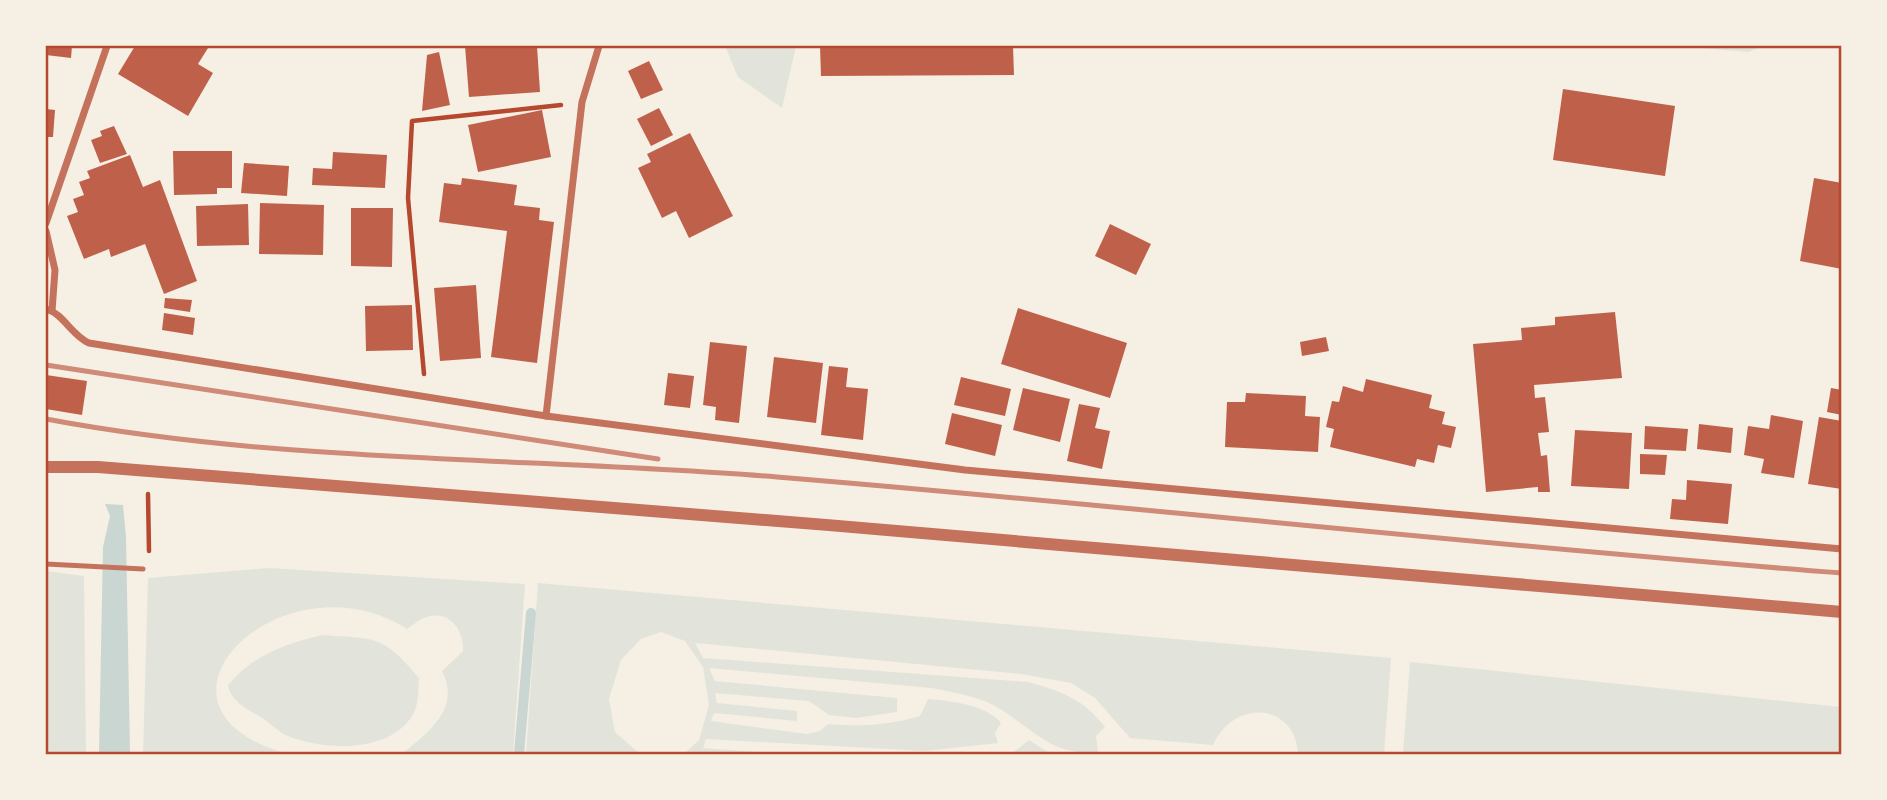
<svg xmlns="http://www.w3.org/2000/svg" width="1887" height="800" font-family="'Fira Sans Condensed',sans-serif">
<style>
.green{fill:#e2e4dc}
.water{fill:#c9d6d2}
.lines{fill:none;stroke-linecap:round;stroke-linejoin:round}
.stream{stroke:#c9d6d2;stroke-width:10}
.building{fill:#bf614a}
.path{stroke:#b5482f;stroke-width:4.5}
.service{stroke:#c5725c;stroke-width:5}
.minor{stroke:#c5725c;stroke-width:7}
.tertiary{stroke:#c5725c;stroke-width:12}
.rail{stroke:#cf8b77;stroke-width:5}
.neatline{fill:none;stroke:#b5482f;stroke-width:2.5}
</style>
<rect width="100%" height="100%" fill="#f6efe4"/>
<!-- green -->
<g class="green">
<path d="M725,46H796L782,108L738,77Z"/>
<path d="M1679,46H1762L1749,52Z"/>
<path d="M269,568L525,584L513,754H402C429,732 461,708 442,671L463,651C464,631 450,610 427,617C420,619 413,625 407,629C282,550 120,709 289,754H143L148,578Z"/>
<path d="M46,571L84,576L86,754H46Z"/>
<path d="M538,583L1391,658L1384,754H1298C1295,702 1234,699 1213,745L1130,738L1095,698L1071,683L1021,674L695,643L703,658L1028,682C1061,691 1084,699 1105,727L1096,736L1098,752C1051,756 1036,731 1000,709C980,696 954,693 932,688L709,668L715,681L897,698V712L856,718L829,715L809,701L715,693L717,703L797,711V721L714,713L711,721L807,734L820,731L828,724C861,727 889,725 920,716L928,699C950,701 986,704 1001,723L995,733L998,743L925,751L706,739L703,748L785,754H684L699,740L709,705L703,667L685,641L661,632L641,639L621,660L609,699L615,732L640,754H526Z"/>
<path d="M322,635C376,639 382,634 419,678C418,687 419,701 415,710C396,754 324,751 288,736C278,732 270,723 261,717C248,710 230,701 228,685C251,656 287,643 322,635Z"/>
<path d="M1410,662L1841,707V754H1403Z"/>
<path d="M1029,740L1051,754H977L1014,752Z"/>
</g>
<!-- water -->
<path class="water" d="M105,504L123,505L126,537L130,754H99L103,547L110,516Z"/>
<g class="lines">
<!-- stream -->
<path class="stream" d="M519,754L531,613"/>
</g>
<!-- building -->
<g class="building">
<path d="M46,46H72L71,58L46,55Z"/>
<path d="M135,46L208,48L198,64L213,73L188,116L118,74Z"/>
<path d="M465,46H537L540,92L469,97Z"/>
<path d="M820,46H1013L1014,75L821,76Z"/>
<path d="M439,52L450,105L422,111L427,55Z"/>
<path d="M649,61L663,90L641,99L628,71Z"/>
<path d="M1563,89L1675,106L1665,176L1553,160Z"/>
<path d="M659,108L673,135L651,146L637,119Z"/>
<path d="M46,109L55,110L53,137H46Z"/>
<path d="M542,110L551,157L478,172L468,125Z"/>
<path d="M114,126L127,154L100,163L91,140L102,136L100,131Z"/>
<path d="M690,133L733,216L689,238L676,211L662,218L638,168L651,162L647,154Z"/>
<path d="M173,151H232V188H217V194L174,195Z"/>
<path d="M333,152L387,155L385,188L312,185L313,168L332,169Z"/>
<path d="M130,155L143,187L160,180L197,281L164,294L145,244L111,257L109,249L84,259L67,216L78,212L73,199L84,195L79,182L90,178L87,171Z"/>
<path d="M244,163L289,166L287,196L241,193Z"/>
<path d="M462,178L517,185L514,205L540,208L539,220L554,222L537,363L491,357L507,231L439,222L444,183L461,185Z"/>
<path d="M1814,178L1842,183V269L1800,261Z"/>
<path d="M260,203L324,205L323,255L259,254Z"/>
<path d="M248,204L249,245L197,246L196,206Z"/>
<path d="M351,208H393L392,267L351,266Z"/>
<path d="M1110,224L1151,244L1136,275L1095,256Z"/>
<path d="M476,285L481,358L440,361L434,288Z"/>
<path d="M165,298L192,300L190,312L164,308Z"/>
<path d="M412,305L413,350L366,351L365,306Z"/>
<path d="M1018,308L1127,343L1110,398L1001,364Z"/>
<path d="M1615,312L1622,378L1534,385L1535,398L1545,397L1549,432L1538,433L1541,456L1547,455L1550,492H1538V487L1486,492L1473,344L1522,340L1521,328L1555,325V317Z"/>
<path d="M164,313L195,318L193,335L162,330Z"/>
<path d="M1326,337L1329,351L1302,356L1300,342Z"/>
<path d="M710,342L747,346L739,423L715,420L716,407L703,405Z"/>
<path d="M774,357L823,363L816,423L767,417Z"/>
<path d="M829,366L848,368L846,387L868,389L863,440L821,435Z"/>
<path d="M668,373L694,376L690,408L664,405Z"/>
<path d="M46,375L87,381L82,415L46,409Z"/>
<path d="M961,377L1011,389L1005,416L954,405Z"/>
<path d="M1366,379L1432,395L1429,408L1445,412L1442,424L1456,427L1451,448L1438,445L1434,463L1417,459L1415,467L1330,447L1334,429L1326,427L1332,401L1339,402L1343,386L1363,392Z"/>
<path d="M1023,388L1070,399L1060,442L1013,430Z"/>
<path d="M1831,388L1842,390V415L1827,412Z"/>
<path d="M1246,393L1306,396L1305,416L1320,417L1318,452L1225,447L1227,402H1245Z"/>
<path d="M1079,404L1100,408L1095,428L1110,431L1102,469L1067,461Z"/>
<path d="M952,413L1002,425L995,456L945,444Z"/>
<path d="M1771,415L1803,421L1794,478L1761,473L1764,459L1744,455L1748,426L1769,429Z"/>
<path d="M1819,417L1842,421V489L1808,484Z"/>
<path d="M1699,424L1733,428L1731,453L1697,449Z"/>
<path d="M1645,426L1688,429L1686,451L1644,449Z"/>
<path d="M1575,430L1632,433L1629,489L1571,486Z"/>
<path d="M1640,454L1667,455L1665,475L1640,474Z"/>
<path d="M1687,480L1732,484L1728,524L1670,519L1672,499L1686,500Z"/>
</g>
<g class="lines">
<!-- path -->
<g class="path">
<path d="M424,374L408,198L412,121L561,105"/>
<path d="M148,494L149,551"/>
</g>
<!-- service -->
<path class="service" d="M46,564L143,569"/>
<!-- minor -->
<g class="minor">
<path d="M46,223L107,46"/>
<path d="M46,231L55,270L52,311"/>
<path d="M46,309C64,314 71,335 89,343L546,416L965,470L1842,549"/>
<path d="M546,416L582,102L599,46"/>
</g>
<!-- tertiary -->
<path class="tertiary" d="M46,467H98C680,511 1260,561 1842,612"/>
<!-- rail -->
<g class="rail">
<path d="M46,365L658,459"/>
<path d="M46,419C286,464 534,457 777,477C1132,506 1486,546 1842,573"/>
</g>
</g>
<!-- border -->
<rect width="1887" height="800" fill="none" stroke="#f6efe4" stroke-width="94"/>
<rect x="47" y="47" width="1793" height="706" class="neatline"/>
</svg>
